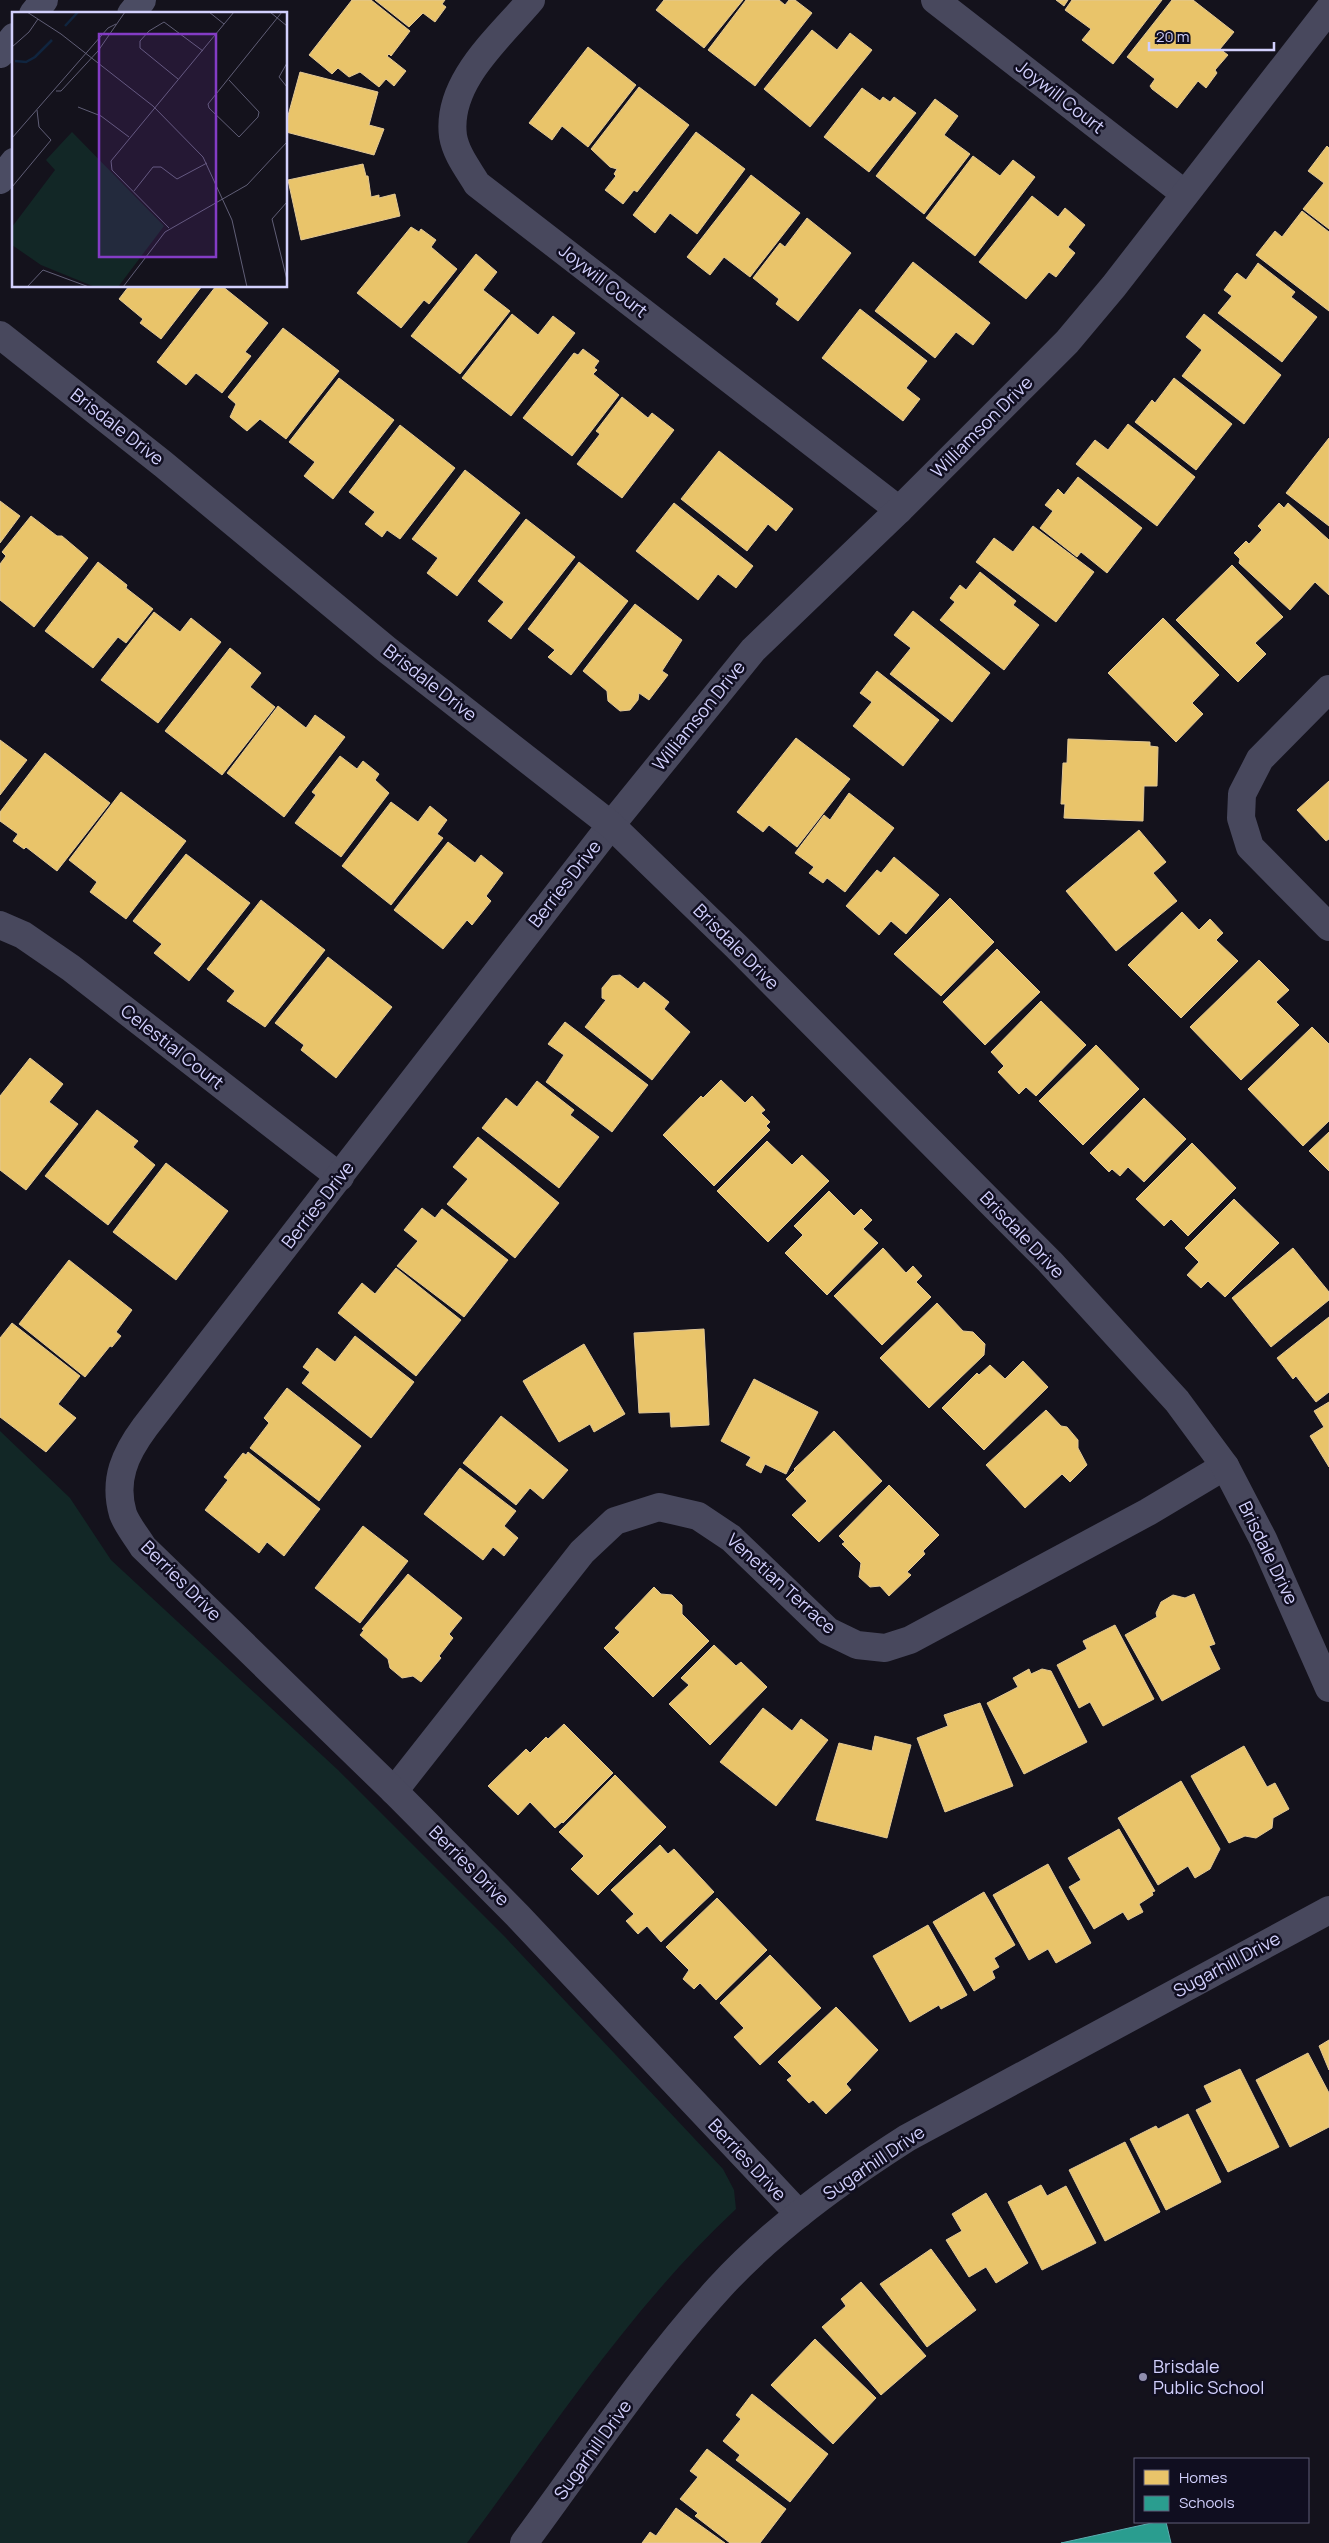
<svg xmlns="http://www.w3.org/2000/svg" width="1329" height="2543" font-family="Manrope,sans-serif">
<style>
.green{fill:#122726}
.homes{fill:#e9c46a;stroke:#e2c896}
.schools{fill:#2a9d8f;stroke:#5cacb0}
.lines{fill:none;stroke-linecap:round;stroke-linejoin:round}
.minor{stroke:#48485d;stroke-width:28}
.tertiary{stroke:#48485d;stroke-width:28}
.secondary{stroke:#4b4c63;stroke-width:28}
.poi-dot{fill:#908eae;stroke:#100e20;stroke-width:2}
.labels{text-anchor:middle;stroke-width:5;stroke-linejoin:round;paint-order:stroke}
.street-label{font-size:18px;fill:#d2d0fd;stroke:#100e20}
.poi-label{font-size:18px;fill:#d2d0fd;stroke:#100e20;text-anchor:start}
.inset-river{fill:none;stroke:#10253f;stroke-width:2.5}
.inset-road{fill:none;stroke:#605e76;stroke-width:1}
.view{fill:#843cc5;fill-opacity:0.15;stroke:#843cc5;stroke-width:2.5}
.inset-edge{fill:none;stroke:#d2d0fd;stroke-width:2.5}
</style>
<rect width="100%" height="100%" fill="#14121c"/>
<!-- green -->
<path class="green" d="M0,1431L70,1498L111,1560L338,1770L506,1938L723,2169L734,2190L736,2209C631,2307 552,2429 467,2543H0Z"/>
<!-- homes -->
<g class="homes">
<path d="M352,0H371L410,31L391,56L389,54L387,56L406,71L394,86L386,79L379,87L360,72L349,77L338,68L332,74L309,55Z"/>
<path d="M375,0H445L442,4L446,7L435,22L423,13L409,27Z"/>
<path d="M664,0H743L704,48L656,10Z"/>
<path d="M746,0H779L785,5L789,0H795L812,13L755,86L708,50Z"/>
<path d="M1056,0H1068L1064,6Z"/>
<path d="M1072,0H1162L1113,64L1082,40L1091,29L1065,10Z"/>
<path d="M1172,0H1193L1234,32L1220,49L1228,55L1215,70L1217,73L1206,88L1198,81L1177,108L1152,89L1150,86L1155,79L1127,57Z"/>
<path d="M812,30L837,50L850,33L872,50L810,127L764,89Z"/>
<path d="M588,47L636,85L588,147L562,126L552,140L529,123Z"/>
<path d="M300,72L378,92L369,125L384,129L374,155L286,132V123Z"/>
<path d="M639,87L689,125L637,192L634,190L623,204L605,190L616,176L614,174L617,169L610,167L591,149Z"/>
<path d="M862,88L880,101L883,97L890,102L894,97L916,113L869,172L824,137Z"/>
<path d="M935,99L958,116L944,135L970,154L924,214L876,176Z"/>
<path d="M696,132L745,169L697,234L670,213L655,233L633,215Z"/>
<path d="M1327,146L1329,148V229L1303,209L1324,183L1308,171Z"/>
<path d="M973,156L1000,176L1013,160L1035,177L975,256L926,218Z"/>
<path d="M363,164L366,176H368L371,197L379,195V198L395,194L400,216L301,240L288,180Z"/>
<path d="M751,175L800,213L750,277L724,257L710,275L687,257Z"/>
<path d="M1032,196L1058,217L1065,208L1085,225L1068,247L1075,253L1056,277L1049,272L1026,299L979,262Z"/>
<path d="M1302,211L1329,232V311L1256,255L1275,231L1282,237Z"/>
<path d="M807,218L851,253L798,321L776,304L779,299L753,278L780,243L785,247Z"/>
<path d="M411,227L419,232L421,229L436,240L431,247L457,269L429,304L424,300L401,328L357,293Z"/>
<path d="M476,254L497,272L483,290L510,311L460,374L411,336Z"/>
<path d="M913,262L990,323L973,345L956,332L935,358L875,311Z"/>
<path d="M1258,263L1295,292L1291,297L1317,317L1282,362L1218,313L1232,296L1224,290L1235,275L1237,273L1246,280Z"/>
<path d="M129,286H202L161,339L140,323L143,319L119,299Z"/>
<path d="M216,286H222L268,323L245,352L251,356L222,393L196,373L186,385L157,362Z"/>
<path d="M860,309L927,361L906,388L920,399L903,421L822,358Z"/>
<path d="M512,314L538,335L553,316L575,333L511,416L462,378Z"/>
<path d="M1204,314L1281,375L1244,424L1182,376L1202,350L1186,337Z"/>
<path d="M283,328L339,371L286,439L260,419L247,431L230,417L236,404L228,397Z"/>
<path d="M583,349L599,361L594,368L597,370L593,374L619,395L572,456L523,418L574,353L578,355Z"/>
<path d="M339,378L394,420L333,499L304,476L315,462L289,442Z"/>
<path d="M1174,378L1232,424L1196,470L1135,422L1152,400L1155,403Z"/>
<path d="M622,397L648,418L652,413L674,430L622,498L577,464L600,434L596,431Z"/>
<path d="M1128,424L1195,477L1157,526L1076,464L1095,440L1108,450Z"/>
<path d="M400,425L455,468L400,539L387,530L382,537L365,524L375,512L349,492Z"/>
<path d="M1329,438V526L1286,493Z"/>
<path d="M719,451L793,509L776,531L768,524L747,551L681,499Z"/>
<path d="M465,470L520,513L457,596L427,573L438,558L412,539Z"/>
<path d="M1078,477L1142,528L1107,573L1081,552L1077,557L1040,528L1053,511L1045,505L1058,489L1064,495Z"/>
<path d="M0,501L20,516L0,543Z"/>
<path d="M674,503L753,566L736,588L718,574L698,600L636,551Z"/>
<path d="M1279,503L1284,508L1288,503L1329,540V595L1315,582L1290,610L1239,563L1240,559L1234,553L1246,541L1249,544L1262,530L1258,526Z"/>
<path d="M31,516L57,536H62L88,558L34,627L0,600V564L6,556L2,552Z"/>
<path d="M526,519L575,557L511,639L488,621L504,602L478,581Z"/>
<path d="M1033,526L1094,572L1056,622L976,562L994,538L1013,552Z"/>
<path d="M98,562L127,585L126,588L153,609L126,643L118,637L93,668L45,631Z"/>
<path d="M579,562L628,601L571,675L548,657L555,650L528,629Z"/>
<path d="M1232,565L1283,617L1255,643L1266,654L1238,682L1176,620Z"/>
<path d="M980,572L1016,601L1013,605L1039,625L1004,670L940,620L955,602L950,598L960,585L966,590Z"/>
<path d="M635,604L682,640L662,671L668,675L649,700L639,693L638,700L630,710L620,711L608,701L607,691L583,671Z"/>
<path d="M913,611L990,673L952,722L890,674L911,648L894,635Z"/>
<path d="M154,612L180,632L191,618L221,642L158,723L101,680Z"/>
<path d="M1163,618L1219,675L1192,703L1203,714L1176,742L1108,673Z"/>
<path d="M230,648L261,673L250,687L275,707L222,775L165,731Z"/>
<path d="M877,671L939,720L903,766L853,726L872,702L860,693Z"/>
<path d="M278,706L306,728L315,715L345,737L284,817L227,773Z"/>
<path d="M796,738L850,779L797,847L769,825L763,832L737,812Z"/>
<path d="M1068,739L1150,742V746L1158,747L1157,786H1144L1143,821L1064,818L1065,804H1061L1063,763H1067Z"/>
<path d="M0,740L27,760L0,795Z"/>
<path d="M45,753L110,803L57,871L26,847L24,849L13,841L18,834L0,821V812Z"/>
<path d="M340,756L357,769L363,761L379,774L375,780L389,793L341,857L295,823L316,795L312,792Z"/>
<path d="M1329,781V839L1326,841L1297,810Z"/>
<path d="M121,792L186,841L126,919L90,892L97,882L69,860Z"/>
<path d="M849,793L894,828L845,892L827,878L823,883L809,873L814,867L795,853L824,815L830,820Z"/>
<path d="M391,802L418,822L430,806L447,820L437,834L443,838L391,905L342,866Z"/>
<path d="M1139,830L1166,862L1153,873L1177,901L1116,951L1066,891Z"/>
<path d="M448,842L475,863L481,855L503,873L486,896L491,901L472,925L467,920L443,949L394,910Z"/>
<path d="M186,854L250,903L189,981L154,953L162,944L133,921Z"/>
<path d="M894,857L939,895L906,934L891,921L879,935L846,906L877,870L881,873Z"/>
<path d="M950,898L994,942L941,996L894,954Z"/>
<path d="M261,900L325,950L265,1027L227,1001L235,991L207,969Z"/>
<path d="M1182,912L1199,930L1210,919L1223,933L1216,940L1238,961L1181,1018L1128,965Z"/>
<path d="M997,949L1040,992L985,1045L943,1002Z"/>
<path d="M328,957L392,1007L336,1078L301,1050L304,1045L275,1023Z"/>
<path d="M1259,960L1289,990L1276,1002L1299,1025L1241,1080L1190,1027Z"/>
<path d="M620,975L638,989L644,982L669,1002L664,1009L690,1032L652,1080L585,1027L606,1000L602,998V988L612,976Z"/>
<path d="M1041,1001L1086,1045L1036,1096L1026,1087L1019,1094L998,1072L1004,1066L991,1052Z"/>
<path d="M565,1022L648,1085L612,1132L546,1082L564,1055L548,1044Z"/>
<path d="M1312,1027L1329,1044V1121L1303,1146L1248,1089Z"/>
<path d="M1096,1045L1139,1089L1083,1145L1039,1101Z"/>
<path d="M30,1058L63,1084L49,1102L78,1124L26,1190L0,1170V1096Z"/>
<path d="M721,1080L745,1103L752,1096L765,1110L761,1113L770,1122L766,1126L770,1130L714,1186L663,1135L701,1096L703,1098Z"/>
<path d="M537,1081L574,1110L570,1115L599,1137L559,1188L482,1128L506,1098L517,1107Z"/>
<path d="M1144,1098L1186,1139L1144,1182L1128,1167L1120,1176L1112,1169L1109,1172L1090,1153Z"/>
<path d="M97,1110L138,1141L133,1147L155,1165L108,1225L45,1176Z"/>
<path d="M1329,1132V1171L1309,1151Z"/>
<path d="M478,1137L559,1203L515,1258L447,1204L468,1179L453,1167Z"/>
<path d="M767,1141L792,1165L802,1155L829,1181L768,1242L717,1191Z"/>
<path d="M1192,1143L1236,1188L1188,1236L1171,1219L1164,1226L1136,1199Z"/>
<path d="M166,1163L228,1211L176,1280L113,1232Z"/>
<path d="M829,1191L854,1216L861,1209L872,1220L863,1229L878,1243L827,1295L785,1253L803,1235L794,1226Z"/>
<path d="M1234,1199L1279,1243L1225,1297L1208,1281L1201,1288L1187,1275L1199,1262L1185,1248Z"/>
<path d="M422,1208L435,1218L442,1209L508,1260L464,1317L397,1266L418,1241L404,1230Z"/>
<path d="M883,1248L906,1273L913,1266L922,1276L916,1282L931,1297L882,1345L834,1296Z"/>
<path d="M1293,1248L1329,1292V1300L1271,1347L1232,1298Z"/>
<path d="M69,1260L132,1310L116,1332L121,1336L112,1347L110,1346L85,1377L19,1324Z"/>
<path d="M396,1268L461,1320L416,1376L338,1313L362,1283L375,1294Z"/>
<path d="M937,1303L963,1331L973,1332L985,1344L984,1355L929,1408L880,1358Z"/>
<path d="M1329,1317V1392L1316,1402L1296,1376L1293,1379L1277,1358Z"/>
<path d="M12,1323L80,1376L58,1404L76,1418L46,1452L0,1417V1338Z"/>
<path d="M704,1329L709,1425L671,1427L670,1412L639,1413L634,1333Z"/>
<path d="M355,1336L414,1382L371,1438L302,1383L310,1372L303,1367L317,1348L335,1362Z"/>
<path d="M584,1344L625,1414L594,1432L590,1424L559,1442L523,1381Z"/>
<path d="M1023,1361L1048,1387L984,1450L942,1408L977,1373L979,1375L990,1365L1005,1379Z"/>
<path d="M754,1379L818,1412L786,1474L765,1464L761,1473L748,1466L746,1465L751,1457L721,1441Z"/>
<path d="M287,1388L361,1446L319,1501L250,1448L269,1423L264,1418Z"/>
<path d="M1329,1402V1467L1310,1436L1324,1427L1314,1411Z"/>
<path d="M1046,1410L1061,1426L1067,1427L1078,1440V1448L1087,1465L1070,1482L1062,1474L1025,1508L986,1465Z"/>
<path d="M501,1416L568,1470L543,1499L530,1488L516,1505L463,1463Z"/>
<path d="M834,1431L882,1481L819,1542L792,1515L807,1501L786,1479L795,1470L794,1469Z"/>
<path d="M248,1452L320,1509L284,1556L267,1542L259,1553L205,1510L228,1480L224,1477L243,1453L246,1455Z"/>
<path d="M460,1468L516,1511L504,1526L518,1538L504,1556L493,1547L483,1560L424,1514Z"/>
<path d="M889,1485L939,1535L923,1551L925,1554L907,1572L911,1575L889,1596L880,1586L870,1587L859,1577L861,1563L842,1544L845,1542L839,1536Z"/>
<path d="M363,1526L408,1561L360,1623L315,1588Z"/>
<path d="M408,1574L462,1618L449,1634L453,1638L439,1656L441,1658L421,1682L413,1676L402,1678L390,1668L388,1659L360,1635L364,1630L362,1629Z"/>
<path d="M654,1587L661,1594L672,1595L682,1605V1614L709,1641L653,1697L604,1648L620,1632L615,1628Z"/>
<path d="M1194,1594L1215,1644L1209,1646L1220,1669L1162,1701L1125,1635L1157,1617L1156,1613L1161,1602L1173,1595L1185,1598Z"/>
<path d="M1115,1625L1154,1699L1103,1726L1090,1702L1079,1708L1057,1665L1087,1649L1083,1641Z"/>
<path d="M714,1645L736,1666L741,1662L767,1687L710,1745L669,1704L689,1685L681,1678Z"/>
<path d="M1029,1669L1031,1674L1042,1669L1051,1671L1087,1742L1024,1774L987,1703L1018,1687L1013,1678Z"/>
<path d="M980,1703L1013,1786L945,1812L917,1738L948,1726L944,1715Z"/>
<path d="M763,1708L792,1731L801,1719L828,1740L776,1806L720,1762Z"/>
<path d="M564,1724L613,1773L563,1823L562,1822L555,1828L530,1802L518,1815L488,1786L526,1749L530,1753L546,1737L548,1739Z"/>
<path d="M875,1736L911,1745L887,1838L816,1820L839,1743L872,1751Z"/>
<path d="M1244,1746L1267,1787L1275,1783L1289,1809L1273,1818L1272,1828L1256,1838L1245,1836L1229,1843L1191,1776Z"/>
<path d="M615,1775L666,1827L598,1895L571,1869L584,1856L559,1832Z"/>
<path d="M1181,1781L1220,1849L1210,1869L1195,1878L1188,1866L1158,1885L1118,1818Z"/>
<path d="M1119,1829L1155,1891L1152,1892L1153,1895L1139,1904L1143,1912L1128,1920L1123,1912L1094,1929L1069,1887L1081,1880L1068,1858Z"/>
<path d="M660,1845L668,1854L674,1849L714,1892L661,1942L647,1926L638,1934L626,1921L634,1914L611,1890Z"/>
<path d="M1048,1864L1091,1943L1056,1963L1048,1949L1029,1960L993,1895Z"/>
<path d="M984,1892L1015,1945L994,1958L999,1967L992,1971L995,1978L974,1991L933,1922Z"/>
<path d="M717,1898L767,1950L716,2000L700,1983L694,1989L683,1979L689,1970L666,1947Z"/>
<path d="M928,1925L967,1995L941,2009L939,2005L910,2022L873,1956Z"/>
<path d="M770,1955L821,2008L760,2065L734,2037L744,2028L720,2003Z"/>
<path d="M836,2007L878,2050L846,2084L851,2090L826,2114L813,2100L809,2103L787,2080L792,2076L778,2062Z"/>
<path d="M1329,2040V2070L1319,2046Z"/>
<path d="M1308,2053L1329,2093V2127L1290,2147L1256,2080Z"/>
<path d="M1240,2069L1279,2147L1228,2172L1196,2110L1212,2102L1204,2086Z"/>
<path d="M1188,2114L1221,2182L1166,2210L1130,2139L1156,2126L1158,2129Z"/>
<path d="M1125,2142L1160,2212L1105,2241L1069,2170Z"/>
<path d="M1041,2185L1047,2196L1066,2186L1096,2243L1042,2270L1008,2202Z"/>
<path d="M986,2193L1028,2263L996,2283L986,2267L969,2277L946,2240L962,2231L952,2214Z"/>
<path d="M931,2249L976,2310L927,2347L880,2284Z"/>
<path d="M861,2282L926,2356L881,2395L822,2327L846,2306L841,2299Z"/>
<path d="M815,2339L876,2398L833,2444L771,2385Z"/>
<path d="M752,2394L828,2454L790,2502L736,2460L740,2455L723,2441L741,2419L736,2415Z"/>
<path d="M707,2449L786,2509L760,2543H730L695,2516L698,2513L680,2499L698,2477L690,2471Z"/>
<path d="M676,2508L725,2543H642L650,2532L656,2536Z"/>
</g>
<!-- schools -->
<path class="schools" d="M1156,2522H1166L1171,2543H1061Z"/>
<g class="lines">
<!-- minor -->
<g class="minor">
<path d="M531,0C499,38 446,82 453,136C456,154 468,169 477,184L899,510"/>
<path d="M935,0L1185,194"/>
<path d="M1329,689L1260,759L1242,794L1241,818L1250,847L1329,927"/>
<path d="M0,925L23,935L71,968L340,1177"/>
<path d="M394,1791L582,1552L615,1521L659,1507L698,1516L731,1538L828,1631L857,1645L885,1648L910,1640L1148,1512L1225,1466"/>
<path d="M799,2214L518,1916L394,1791L143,1547C137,1537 127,1525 123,1514C113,1480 125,1454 145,1427L611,825L753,650L899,510L1067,342L1114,286L1329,9"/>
<path d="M524,2543C587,2458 647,2367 719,2288C773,2229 840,2181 907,2138L1329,1910"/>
</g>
<!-- tertiary -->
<path class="tertiary" d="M0,335L163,464L386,649L611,825L736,946L1050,1262L1177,1401L1225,1466L1263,1539L1329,1688"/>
<!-- secondary -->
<g class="secondary">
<path d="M33,14L44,0"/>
<path d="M131,14L142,0"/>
<path d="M0,54L14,37"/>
<path d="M0,180L14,162"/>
</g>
</g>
<!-- markers -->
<circle class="poi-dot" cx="1143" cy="2377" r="5"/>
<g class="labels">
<!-- street labels -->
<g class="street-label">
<text transform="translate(1060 97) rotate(38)" y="6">Joywill Court</text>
<text transform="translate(603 281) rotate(38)" y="6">Joywill Court</text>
<text transform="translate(117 427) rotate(38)" y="6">Brisdale Drive</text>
<text transform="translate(982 427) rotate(-45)" y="6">Williamson Drive</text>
<text transform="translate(430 683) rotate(38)" y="6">Brisdale Drive</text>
<text transform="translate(699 716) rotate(-51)" y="6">Williamson Drive</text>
<text transform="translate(565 884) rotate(-52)" y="6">Berries Drive</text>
<text transform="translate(736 947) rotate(45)" y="6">Brisdale Drive</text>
<text transform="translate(172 1047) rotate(38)" y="6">Celestial Court</text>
<text transform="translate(318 1205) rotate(-52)" y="6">Berries Drive</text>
<text transform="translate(1022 1235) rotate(46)" y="6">Brisdale Drive</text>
<text transform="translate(1268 1553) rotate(64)" y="6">Brisdale Drive</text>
<text transform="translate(181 1581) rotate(45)" y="6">Berries Drive</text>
<text transform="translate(781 1584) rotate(42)" y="6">Venetian Terrace</text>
<text transform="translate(469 1866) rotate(45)" y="6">Berries Drive</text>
<text transform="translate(1227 1965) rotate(-28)" y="6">Sugarhill Drive</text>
<text transform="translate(747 2160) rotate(47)" y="6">Berries Drive</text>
<text transform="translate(874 2163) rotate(-34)" y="6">Sugarhill Drive</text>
<text transform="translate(593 2450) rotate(-54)" y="6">Sugarhill Drive</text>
</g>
<!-- poi labels -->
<g class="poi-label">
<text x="1153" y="2373">Brisdale<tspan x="1153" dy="21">Public School</tspan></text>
</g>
</g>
<!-- overview -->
<g transform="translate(12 12)">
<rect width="275" height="275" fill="#14121c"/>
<path d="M60,120L152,214L106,275H83L29,253L0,233V215L43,158L34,148Z" fill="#122726"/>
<path class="inset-river" d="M53,14L66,0M3,49L14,50L23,45L40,28"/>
<path class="inset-road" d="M15,0L49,22L141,94L191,145L220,208L235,275M197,0L212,12M258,0L275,14M0,35L17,20L26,7M275,51L267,65L275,75M166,67L128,36V29L137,19L152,10L191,39M217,68L247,100L246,105L227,125L197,96L196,92L270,0M44,79H49L86,39L113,0M66,95L89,104L117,125M0,126L96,16L104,12M0,175L39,128L27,115L25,98M122,179L141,155H149L165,167L195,151M275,190L260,207L275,268M157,216L100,158L99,149L222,0M15,275L31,258L77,275M111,275L153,220L235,173L275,130"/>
<path class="view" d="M87,22H204V245H87Z"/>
<rect width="275" height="275" class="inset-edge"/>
</g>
<!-- legend -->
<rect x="1134" y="2458" width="175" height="65" fill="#100e20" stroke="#5e5c78"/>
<rect x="1144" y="2470" width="25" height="15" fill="#e9c46a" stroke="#5e5c78"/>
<text x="1179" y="2483" font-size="15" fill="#d2d0fd">Homes</text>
<rect x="1144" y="2496" width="25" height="15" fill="#2a9d8f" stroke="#5e5c78"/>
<text x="1179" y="2508" font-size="15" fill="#d2d0fd">Schools</text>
<!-- scale -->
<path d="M1149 42v8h125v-8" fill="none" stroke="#d2d0fd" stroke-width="2.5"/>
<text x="1156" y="42" font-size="15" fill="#d2d0fd" stroke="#100e20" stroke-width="4" paint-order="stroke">20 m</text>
</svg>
